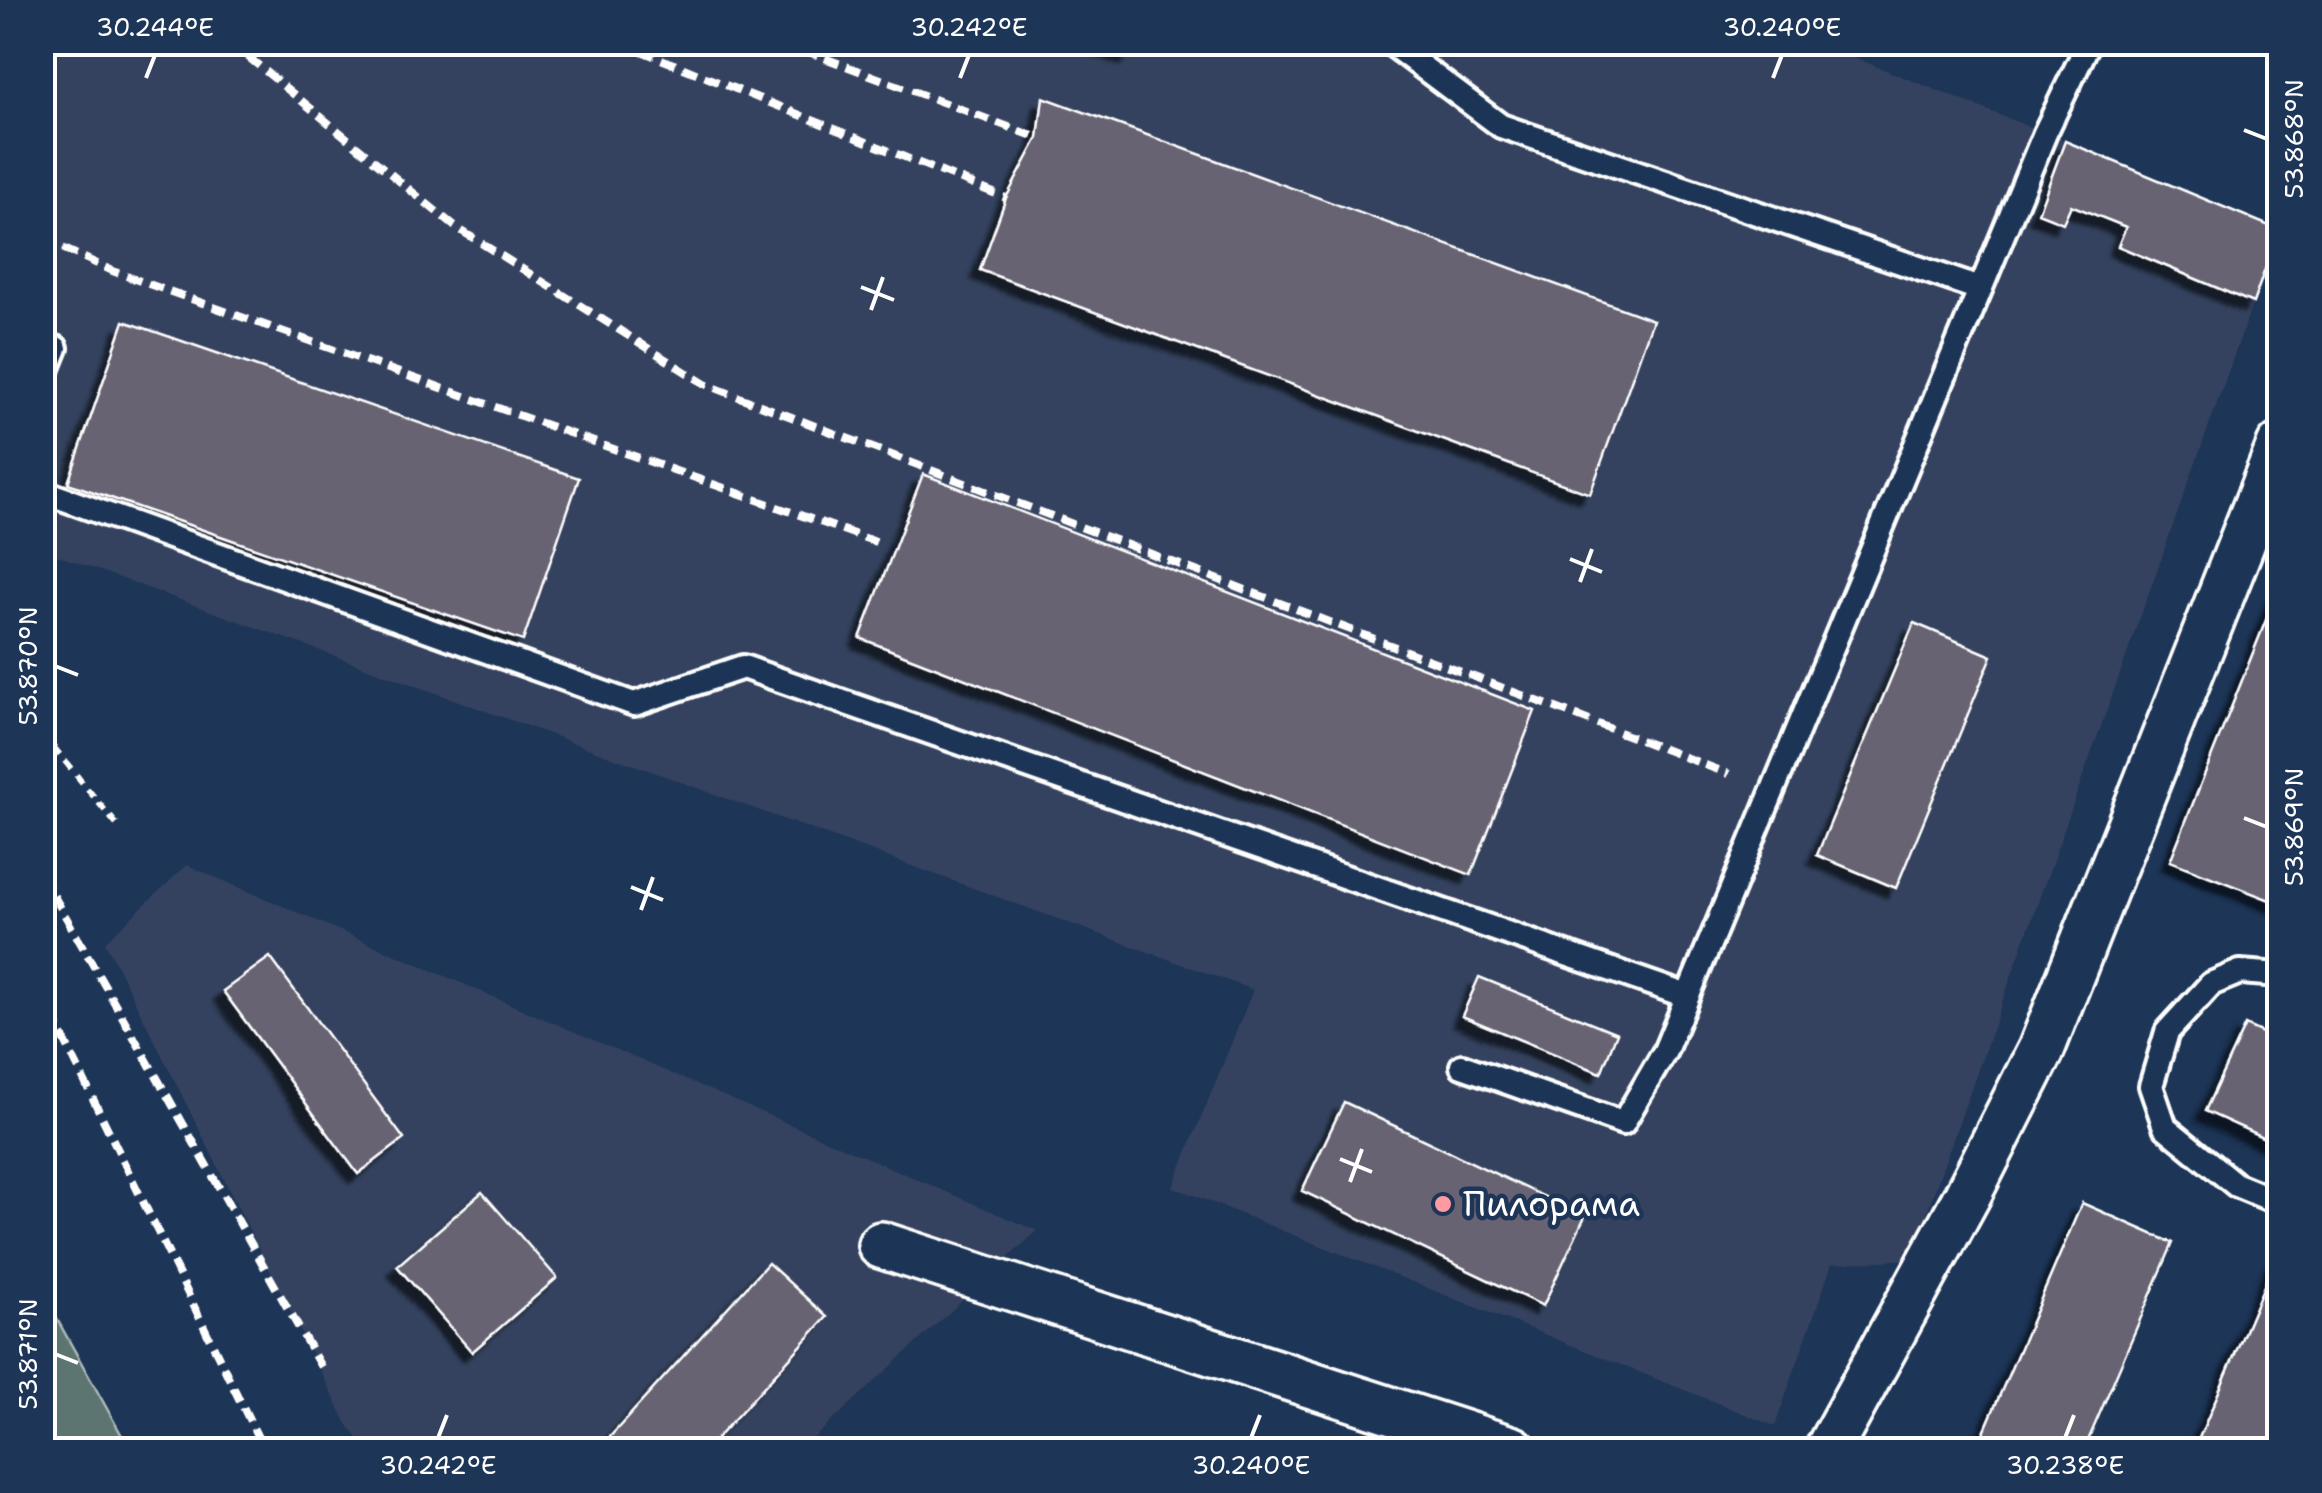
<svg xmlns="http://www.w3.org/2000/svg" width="2322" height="1493" font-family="'Shantell Sans',sans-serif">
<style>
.built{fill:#34435f}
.green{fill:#5d7470;stroke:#aebab8;stroke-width:2.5}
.building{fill:#686473;stroke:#fff;stroke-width:2.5;filter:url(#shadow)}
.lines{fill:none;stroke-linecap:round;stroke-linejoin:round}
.lane-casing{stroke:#fff;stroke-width:30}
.street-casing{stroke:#fff;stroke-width:52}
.path{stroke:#fff;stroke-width:6;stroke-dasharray:10 8;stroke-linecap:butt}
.lane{stroke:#1d3557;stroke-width:22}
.street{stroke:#1d3557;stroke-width:45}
.rail{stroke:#fff;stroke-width:8;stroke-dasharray:15 8;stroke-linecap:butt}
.ticks{fill:none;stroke:#fff;stroke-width:4}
.poi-dot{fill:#ff9aa2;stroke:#1d3557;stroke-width:4}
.labels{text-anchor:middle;stroke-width:9;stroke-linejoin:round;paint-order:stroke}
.poi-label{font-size:35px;fill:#fff;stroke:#1d3557;text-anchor:start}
.neatline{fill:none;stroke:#fff;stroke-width:4}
.ticks-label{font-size:25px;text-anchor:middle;fill:#fff}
</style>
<defs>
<filter id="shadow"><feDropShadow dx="-9" dy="9" stdDeviation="2.5" flood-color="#0009"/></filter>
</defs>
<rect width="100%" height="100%" fill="#1d3557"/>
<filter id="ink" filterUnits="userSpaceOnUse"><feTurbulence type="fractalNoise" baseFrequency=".01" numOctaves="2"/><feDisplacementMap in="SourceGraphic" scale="20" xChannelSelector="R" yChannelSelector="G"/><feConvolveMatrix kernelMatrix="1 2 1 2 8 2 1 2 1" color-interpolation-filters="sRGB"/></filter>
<g filter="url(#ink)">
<!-- built -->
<g class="built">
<path d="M42,43H1817L2065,141L2279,230L1910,1259L1832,1264L1775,1426L1173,1187L1253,990L43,550Z"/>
<path d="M187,865L1037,1231L801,1450H367L347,1424L105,942Z"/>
</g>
<!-- green -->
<path class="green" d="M42,1294H43L130,1450H43Z"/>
<!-- building -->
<g class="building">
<path d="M1094,42H1135L1129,56Z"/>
<path d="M1043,97L1653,320L1590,494L980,270L1006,198L1038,138Z"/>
<path d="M2065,141L2279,230L2253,303L2118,246L2126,227L2071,205L2063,223L2038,213Z"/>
<path d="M124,321L579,478L523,641L68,483Z"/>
<path d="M923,474L1535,711L1471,875L860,638Z"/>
<path d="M2280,585V904L2170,861Z"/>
<path d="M1914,623L1992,656L1896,888L1817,855Z"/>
<path d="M270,957L404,1139L358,1174L223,991Z"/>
<path d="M1479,977L1617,1033L1601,1073L1462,1016Z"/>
<path d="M2245,1025L2280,1041V1145L2205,1111Z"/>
<path d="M1344,1102L1585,1216L1543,1306L1302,1191Z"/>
<path d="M482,1192L557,1278L472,1352L397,1266Z"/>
<path d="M2082,1203L2173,1243L2084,1450H1990L1978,1446Z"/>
<path d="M2276,1258L2280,1259V1450H2194Z"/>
<path d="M768,1263L827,1317L706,1450H598Z"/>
</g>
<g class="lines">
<defs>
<g id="lane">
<path d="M1389,42L1501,126L1980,289"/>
<path d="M42,383L56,348"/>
<path d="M42,491L634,704L743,667L1687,996"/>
<path d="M2280,975L2240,972L2211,984L2167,1032L2151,1086L2165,1127L2236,1185L2280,1203"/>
<path d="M1462,1066L1623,1123L1665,1051L2045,133L2089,42"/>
</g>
<g id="street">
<path d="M881,1245L1513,1450"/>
<path d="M1828,1450L1967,1196L2041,1050L2280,446"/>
</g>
</defs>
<!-- lane casing -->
<use href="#lane" class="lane-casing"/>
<!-- street casing -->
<use href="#street" class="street-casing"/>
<!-- path -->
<path class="path" d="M42,733L121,830"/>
<!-- lane -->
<use href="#lane" class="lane"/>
<!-- street -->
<use href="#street" class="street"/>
<!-- rail -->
<g class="rail">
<path d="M230,42L454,226L705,384L1729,774"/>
<path d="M619,42L1006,198"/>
<path d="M782,42L1038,138"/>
<path d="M42,239L115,272L876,542"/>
<path d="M42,875L321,1367"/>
<path d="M42,994L264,1450"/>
</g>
</g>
</g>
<!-- ticks -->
<path class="ticks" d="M146,78L155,55M960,78L969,55M1773,78L1782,55M2244,130L2267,139M861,287L894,300M871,310L883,277M1570,559L1602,572M1580,582L1592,549M55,666L78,675M2244,818L2267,827M631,887L663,900M641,910L653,877M1340,1159L1372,1172M1350,1182L1362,1149M55,1354L78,1363M438,1438L447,1415M1251,1438L1260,1415M2065,1438L2074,1415"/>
<!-- markers -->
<circle class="poi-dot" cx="1443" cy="1204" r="10"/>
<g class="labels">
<!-- poi labels -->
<g class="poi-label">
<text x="1463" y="1216">Пилорама</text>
</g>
</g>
<!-- margin -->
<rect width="2322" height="1493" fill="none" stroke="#1d3557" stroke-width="110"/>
<rect x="55" y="55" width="2212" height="1383" class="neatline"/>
<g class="ticks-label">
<text x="155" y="36">30.244°E</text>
<text x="969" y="36">30.242°E</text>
<text x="1782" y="36">30.240°E</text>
<text transform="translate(2294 139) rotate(-90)" y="9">53.868°N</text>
<text transform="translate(28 666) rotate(-90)" y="9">53.870°N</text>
<text transform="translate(2294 827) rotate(-90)" y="9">53.869°N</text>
<text transform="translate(28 1354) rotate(-90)" y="9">53.871°N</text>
<text x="438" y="1474">30.242°E</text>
<text x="1251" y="1474">30.240°E</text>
<text x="2065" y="1474">30.238°E</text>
</g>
</svg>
